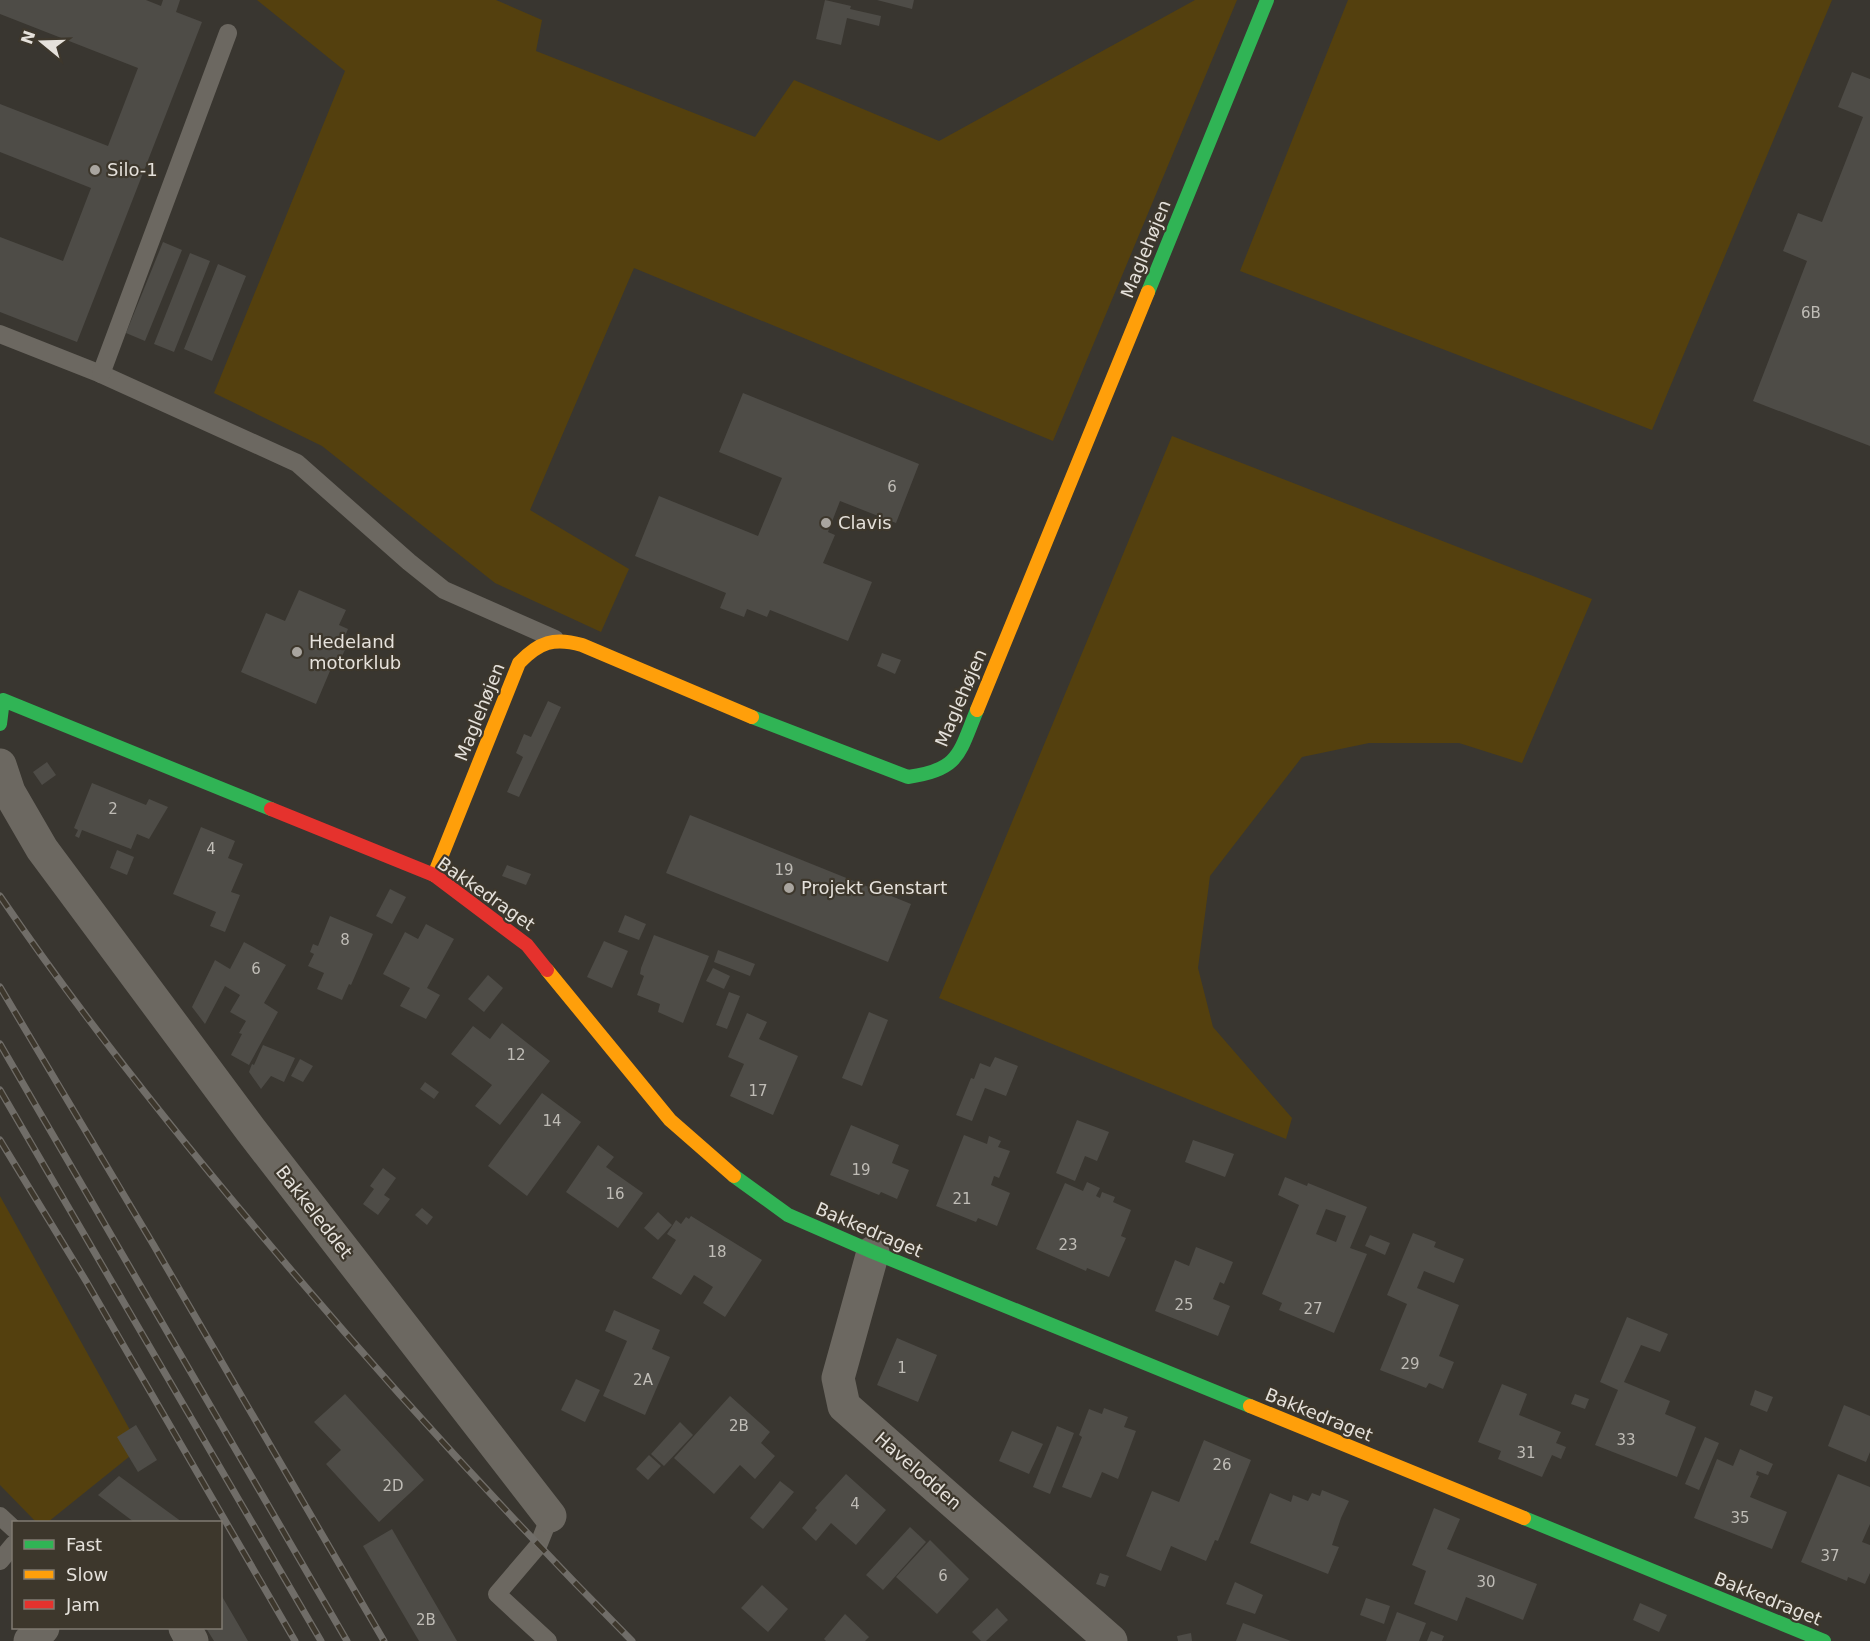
<svg xmlns="http://www.w3.org/2000/svg" width="1870" height="1641" font-family="'DejaVu Sans',sans-serif">
<style>
.green{fill:#54400e}
.building{fill:#4e4c47;fill-rule:evenodd}
.lines{fill:none;stroke-linecap:round;stroke-linejoin:round}
.lane{stroke:#6c6861;stroke-width:18}
.street{stroke:#6c6861;stroke-width:33}
.fast{stroke:#30b455;stroke-width:14}
.slow{stroke:#ff9f0a;stroke-width:14}
.jam{stroke:#e5322d;stroke-width:14}
.rail-casing{stroke:#706d68;stroke-width:7}
.rail{stroke:#3d372c;stroke-width:4.5;stroke-dasharray:14;stroke-linecap:butt}
.poi-dot{fill:#a9a59f;stroke:#3d372c;stroke-width:2}
.labels{text-anchor:middle;stroke-width:4.5;stroke-linejoin:round;paint-order:stroke}
.number-label{font-size:15px;fill:#bfbcb6}
.poi-label{font-size:18px;fill:#e5e1db;stroke:#3d372c;text-anchor:start}
.street-label{font-size:18px;fill:#e5e1db;stroke:#3d372c}
</style>
<rect width="100%" height="100%" fill="#393630"/>
<!-- green -->
<g class="green">
<path d="M257,0H496L542,20L536,51L755,137L794,80L939,141L1195,0H1237L1053,441L634,268L530,510L629,569L601,632L495,583L322,446L214,393L345,71Z"/>
<path d="M1348,0H1832L1652,430L1240,271Z"/>
<path d="M1172,436L1592,599L1522,763L1459,743H1369L1302,757L1210,876L1198,968L1213,1027L1292,1118L1286,1139L939,998Z"/>
<path d="M0,1196L140,1448L48,1522H36L0,1485Z"/>
</g>
<!-- building -->
<g class="building">
<path d="M0,0H146L161,6L163,0H180L176,12L202,22L77,342L0,312V237L63,261L91,188L0,152V104L108,146L138,68L0,14Z"/>
<path d="M825,0L851,6L850,9L881,16L879,26L847,18L841,45L816,39Z"/>
<path d="M877,0H914L912,9Z"/>
<path d="M1852,72L1870,79V446L1753,401L1807,261L1783,251L1798,213L1822,222L1863,117L1838,107Z"/>
<path d="M163,242L182,250L145,341L126,333Z"/>
<path d="M190,253L210,261L174,352L154,344Z"/>
<path d="M218,264L246,276L212,361L184,349Z"/>
<path d="M743,393L919,464L896,523L840,501L828,532L835,535L823,563L872,582L848,641L770,610L767,617L747,609L744,617L720,608L726,593L635,556L659,496L758,536L782,478L719,452Z"/>
<path d="M299,590L346,610L339,625L348,629L342,643L347,645L340,661L335,659L316,704L241,672L266,613L285,621Z"/>
<path d="M882,653L901,660L895,674L877,666Z"/>
<path d="M548,701L561,707L519,797L507,792L523,757L516,753L524,734L531,737Z"/>
<path d="M47,762L56,775L42,785L33,772Z"/>
<path d="M92,783L146,805L149,799L168,807L149,839L137,834L131,849L82,830L79,838L75,836L78,830L74,828Z"/>
<path d="M690,815L911,904L888,962L666,873Z"/>
<path d="M201,827L235,841L228,858L243,864L231,892L240,895L225,932L210,926L216,912L173,894Z"/>
<path d="M117,850L134,857L127,875L110,868Z"/>
<path d="M507,865L531,874L526,885L502,876Z"/>
<path d="M390,889L406,897L392,924L376,916Z"/>
<path d="M625,915L646,924L639,940L618,932Z"/>
<path d="M330,916L373,934L351,985L349,984L342,1000L317,989L324,973L308,966L314,954L310,952L313,944L318,946Z"/>
<path d="M426,924L454,939L427,988L440,995L426,1019L400,1006L410,988L383,974L405,932L418,939Z"/>
<path d="M654,935L709,956L683,1023L658,1012L660,1004L637,995L644,976L640,974L641,968Z"/>
<path d="M604,941L628,951L612,988L587,977Z"/>
<path d="M244,942L286,965L264,1003L278,1012L249,1065L231,1055L242,1034L239,1033L246,1021L230,1012L240,995L225,986L205,1024L192,1007L215,960L230,969Z"/>
<path d="M718,950L755,964L750,976L714,962Z"/>
<path d="M713,968L730,976L724,989L706,981Z"/>
<path d="M488,975L503,988L484,1012L468,999Z"/>
<path d="M729,992L740,996L727,1029L716,1025Z"/>
<path d="M869,1012L888,1020L862,1086L842,1078Z"/>
<path d="M747,1013L767,1022L759,1039L798,1056L773,1115L730,1096L744,1064L728,1057Z"/>
<path d="M502,1023L550,1061L500,1125L475,1106L492,1085L451,1054L473,1026L490,1039Z"/>
<path d="M263,1045L295,1058L284,1082L271,1076L261,1089L249,1072L252,1064L254,1065Z"/>
<path d="M995,1057L1018,1066L1006,1096L985,1088L972,1121L956,1115L971,1078L974,1079L980,1063L990,1067Z"/>
<path d="M300,1059L313,1066L303,1082L291,1076Z"/>
<path d="M425,1082L439,1092L434,1099L420,1089Z"/>
<path d="M542,1093L581,1122L527,1196L488,1166Z"/>
<path d="M1077,1120L1109,1132L1097,1161L1085,1156L1075,1181L1056,1173Z"/>
<path d="M851,1125L899,1145L892,1163L909,1170L897,1199L881,1192L879,1195L830,1175Z"/>
<path d="M964,1135L987,1144L989,1136L1001,1141L998,1147L1010,1151L999,1178L994,1176L991,1185L1010,1193L997,1226L978,1218L976,1222L936,1206Z"/>
<path d="M1193,1140L1234,1154L1225,1177L1185,1162Z"/>
<path d="M598,1145L614,1157L606,1167L643,1193L618,1228L566,1192Z"/>
<path d="M383,1168L396,1178L384,1195L390,1199L378,1215L363,1204L374,1189L370,1186Z"/>
<path d="M1285,1177L1307,1186L1308,1183L1367,1207L1350,1248L1367,1254L1334,1333L1279,1310L1282,1303L1262,1294L1299,1205L1278,1195ZM1326,1209L1346,1216L1336,1242L1316,1234Z"/>
<path d="M1087,1182L1100,1188L1096,1196L1100,1198L1102,1192L1115,1197L1113,1202L1131,1210L1121,1236L1126,1238L1109,1277L1087,1268L1086,1271L1036,1249L1065,1183L1083,1191Z"/>
<path d="M422,1208L433,1217L427,1225L415,1215Z"/>
<path d="M658,1212L672,1225L658,1240L644,1228Z"/>
<path d="M691,1216L762,1260L725,1317L703,1303L713,1287L694,1275L681,1295L652,1278L676,1240L667,1234L676,1220L681,1224L686,1217L689,1219Z"/>
<path d="M1413,1233L1436,1242L1434,1247L1464,1259L1454,1283L1424,1271L1417,1288L1459,1305L1439,1356L1454,1362L1443,1389L1429,1383L1426,1388L1380,1370L1407,1304L1387,1295Z"/>
<path d="M1370,1235L1390,1243L1385,1255L1365,1246Z"/>
<path d="M1196,1247L1233,1262L1224,1284L1220,1282L1213,1299L1230,1306L1218,1336L1155,1311L1175,1260L1189,1266Z"/>
<path d="M614,1310L660,1330L652,1349L670,1357L645,1415L603,1396L627,1341L605,1331Z"/>
<path d="M1627,1317L1668,1334L1660,1352L1641,1345L1624,1382L1670,1401L1665,1414L1696,1427L1677,1477L1595,1445L1618,1390L1600,1382Z"/>
<path d="M897,1338L937,1355L918,1402L877,1385Z"/>
<path d="M576,1379L600,1390L585,1422L561,1410Z"/>
<path d="M1502,1384L1527,1394L1519,1415L1561,1432L1556,1443L1566,1447L1561,1459L1552,1455L1542,1477L1498,1459L1501,1451L1478,1442Z"/>
<path d="M1755,1390L1773,1397L1767,1412L1750,1405Z"/>
<path d="M345,1394L424,1480L379,1522L326,1464L341,1450L314,1422Z"/>
<path d="M1575,1394L1589,1399L1585,1409L1571,1404Z"/>
<path d="M730,1396L770,1432L761,1443L775,1456L755,1479L740,1465L714,1494L674,1458Z"/>
<path d="M1844,1405L1870,1416V1452L1866,1462L1828,1446Z"/>
<path d="M1104,1408L1128,1417L1124,1427L1136,1431L1118,1479L1102,1472L1091,1498L1062,1487L1082,1437L1079,1435L1089,1409L1102,1414Z"/>
<path d="M680,1422L693,1435L664,1466L651,1454Z"/>
<path d="M136,1425L157,1460L138,1472L117,1437Z"/>
<path d="M1057,1426L1074,1433L1050,1494L1033,1487Z"/>
<path d="M1012,1431L1043,1444L1029,1474L999,1461Z"/>
<path d="M1705,1437L1719,1443L1699,1490L1685,1484Z"/>
<path d="M1204,1440L1251,1460L1218,1541L1215,1540L1206,1561L1171,1546L1161,1571L1126,1556L1152,1491L1179,1502Z"/>
<path d="M1740,1449L1773,1464L1768,1475L1757,1471L1756,1475L1759,1476L1750,1497L1787,1512L1772,1549L1694,1518L1717,1459L1733,1466Z"/>
<path d="M649,1455L661,1466L648,1480L636,1469Z"/>
<path d="M846,1474L886,1510L856,1545L831,1523L816,1541L802,1528L817,1510L815,1508Z"/>
<path d="M1838,1474L1870,1487V1524L1862,1542L1870,1545V1573L1865,1584L1848,1577L1847,1581L1801,1562Z"/>
<path d="M119,1476L182,1522H134L98,1495Z"/>
<path d="M780,1481L794,1492L763,1529L750,1518Z"/>
<path d="M1322,1490L1349,1501L1341,1518L1332,1545L1339,1547L1328,1574L1250,1543L1270,1493L1291,1502L1293,1495L1308,1501L1312,1493L1320,1496Z"/>
<path d="M1434,1508L1460,1519L1447,1549L1537,1584L1523,1620L1466,1597L1457,1621L1414,1604L1426,1571L1412,1565Z"/>
<path d="M910,1527L926,1542L883,1590L866,1575Z"/>
<path d="M392,1529L457,1641H419L363,1546Z"/>
<path d="M930,1540L969,1579L937,1614L896,1577Z"/>
<path d="M1100,1573L1109,1576L1105,1587L1096,1584Z"/>
<path d="M1235,1582L1263,1595L1255,1614L1226,1604Z"/>
<path d="M762,1585L788,1609L768,1632L741,1608Z"/>
<path d="M220,1593L248,1641H214L206,1628H220Z"/>
<path d="M1366,1598L1390,1606L1384,1624L1360,1615Z"/>
<path d="M1640,1603L1667,1615L1659,1632L1633,1620Z"/>
<path d="M997,1608L1008,1620L986,1641H981L972,1632Z"/>
<path d="M1397,1612L1426,1623L1419,1641H1386Z"/>
<path d="M845,1614L869,1637L865,1641H826L824,1639Z"/>
<path d="M1243,1623L1291,1641H1236Z"/>
<path d="M1431,1631L1444,1636L1442,1641H1427Z"/>
<path d="M1191,1633L1192,1641H1178L1177,1636Z"/>
</g>
<g class="lines">
<!-- lane -->
<g class="lane">
<path d="M0,334L101,374L297,463L409,562L444,590L555,639"/>
<path d="M101,374L228,33"/>
<path d="M0,1516L14,1529"/>
<path d="M0,1561L14,1544"/>
<path d="M548,1641L497,1594L538,1546L550,1516"/>
</g>
<!-- street -->
<g class="street">
<path d="M0,765L9,792L42,849L250,1129L550,1516"/>
<path d="M873,1252L838,1378L844,1406L1111,1641"/>
<path d="M185,1628L192,1641"/>
<path d="M30,1641L43,1628"/>
</g>
<!-- fast -->
<g class="fast">
<path d="M1148,292L1267,0"/>
<path d="M752,717L908,777C960,770 959,753 977,710"/>
<path d="M0,724L3,700L271,809"/>
<path d="M734,1176L788,1215L873,1252L1250,1406"/>
<path d="M1524,1518L1824,1641"/>
</g>
<!-- slow -->
<g class="slow">
<path d="M977,710L1148,292"/>
<path d="M434,875L519,663C539,642 554,637 582,645L752,717"/>
<path d="M547,970L670,1120L734,1176"/>
<path d="M1250,1406L1524,1518"/>
</g>
<!-- jam -->
<path class="jam" d="M271,809L434,875L527,945L547,970"/>
<defs>
<g id="rail">
<path d="M0,896C81,1015 171,1128 264,1238C381,1377 504,1512 632,1641"/>
<path d="M0,987L153,1244L384,1641"/>
<path d="M0,1044L347,1641"/>
<path d="M0,1090L321,1641"/>
<path d="M0,1140L86,1281L295,1641"/>
</g>
</defs>
<!-- rail casing -->
<use href="#rail" class="rail-casing"/>
<!-- rail -->
<use href="#rail" class="rail"/>
</g>
<!-- markers -->
<g class="poi-dot">
<circle cx="95" cy="170" r="6"/>
<circle cx="826" cy="523" r="6"/>
<circle cx="297" cy="652" r="6"/>
<circle cx="789" cy="888" r="6"/>
</g>
<g class="labels">
<!-- number labels -->
<g class="number-label">
<text x="1811" y="318">6B</text>
<text x="892" y="492">6</text>
<text x="113" y="814">2</text>
<text x="211" y="854">4</text>
<text x="784" y="875">19</text>
<text x="345" y="945">8</text>
<text x="256" y="974">6</text>
<text x="516" y="1060">12</text>
<text x="758" y="1096">17</text>
<text x="552" y="1126">14</text>
<text x="861" y="1175">19</text>
<text x="615" y="1199">16</text>
<text x="962" y="1204">21</text>
<text x="1068" y="1250">23</text>
<text x="717" y="1257">18</text>
<text x="1184" y="1310">25</text>
<text x="1313" y="1314">27</text>
<text x="1410" y="1369">29</text>
<text x="902" y="1373">1</text>
<text x="643" y="1385">2A</text>
<text x="739" y="1431">2B</text>
<text x="1626" y="1445">33</text>
<text x="1526" y="1458">31</text>
<text x="1222" y="1470">26</text>
<text x="393" y="1491">2D</text>
<text x="855" y="1509">4</text>
<text x="1740" y="1523">35</text>
<text x="1830" y="1561">37</text>
<text x="943" y="1581">6</text>
<text x="1486" y="1587">30</text>
<text x="426" y="1625">2B</text>
</g>
<!-- poi labels -->
<g class="poi-label">
<text x="107" y="176">Silo-1</text>
<text x="838" y="529">Clavis</text>
<text x="309" y="648">Hedeland<tspan x="309" dy="21">motorklub</tspan></text>
<text x="801" y="894">Projekt Genstart</text>
</g>
<!-- street labels -->
<g class="street-label">
<text transform="translate(1146 249) rotate(-68)" y="6">Maglehøjen</text>
<text transform="translate(961 698) rotate(-67)" y="6">Maglehøjen</text>
<text transform="translate(480 712) rotate(-68)" y="6">Maglehøjen</text>
<text transform="translate(486 894) rotate(35)" y="6">Bakkedraget</text>
<text transform="translate(314 1212) rotate(52)" y="6">Bakkeleddet</text>
<text transform="translate(869 1230) rotate(23)" y="6">Bakkedraget</text>
<text transform="translate(1319 1415) rotate(22)" y="6">Bakkedraget</text>
<text transform="translate(918 1471) rotate(41)" y="6">Havelodden</text>
<text transform="translate(1768 1599) rotate(22)" y="6">Bakkedraget</text>
</g>
</g>
<!-- legend -->
<rect x="12" y="1521" width="210" height="108" fill="#3d372c" stroke="#807b72" stroke-width="1.5"/>
<rect x="24" y="1540" width="30" height="9" fill="#30b455" stroke="#807b72" stroke-width="1.5"/>
<text x="66" y="1551" font-size="18" fill="#e5e1db">Fast</text>
<rect x="24" y="1570" width="30" height="9" fill="#ff9f0a" stroke="#807b72" stroke-width="1.5"/>
<text x="66" y="1581" font-size="18" fill="#e5e1db">Slow</text>
<rect x="24" y="1600" width="30" height="9" fill="#e5322d" stroke="#807b72" stroke-width="1.5"/>
<text x="66" y="1611" font-size="18" fill="#e5e1db">Jam</text>
<!-- north arrow -->
<g transform="translate(42 42) rotate(289)" stroke="#3d372c" stroke-width="4.5" paint-order="stroke">
<path d="M0-4.5L10 22L0 15L-10 22Z" fill="#e5e1db"/>
<text y="-9" font-size="16" font-weight="bold" text-anchor="middle" fill="#e5e1db">N</text>
</g>
</svg>
